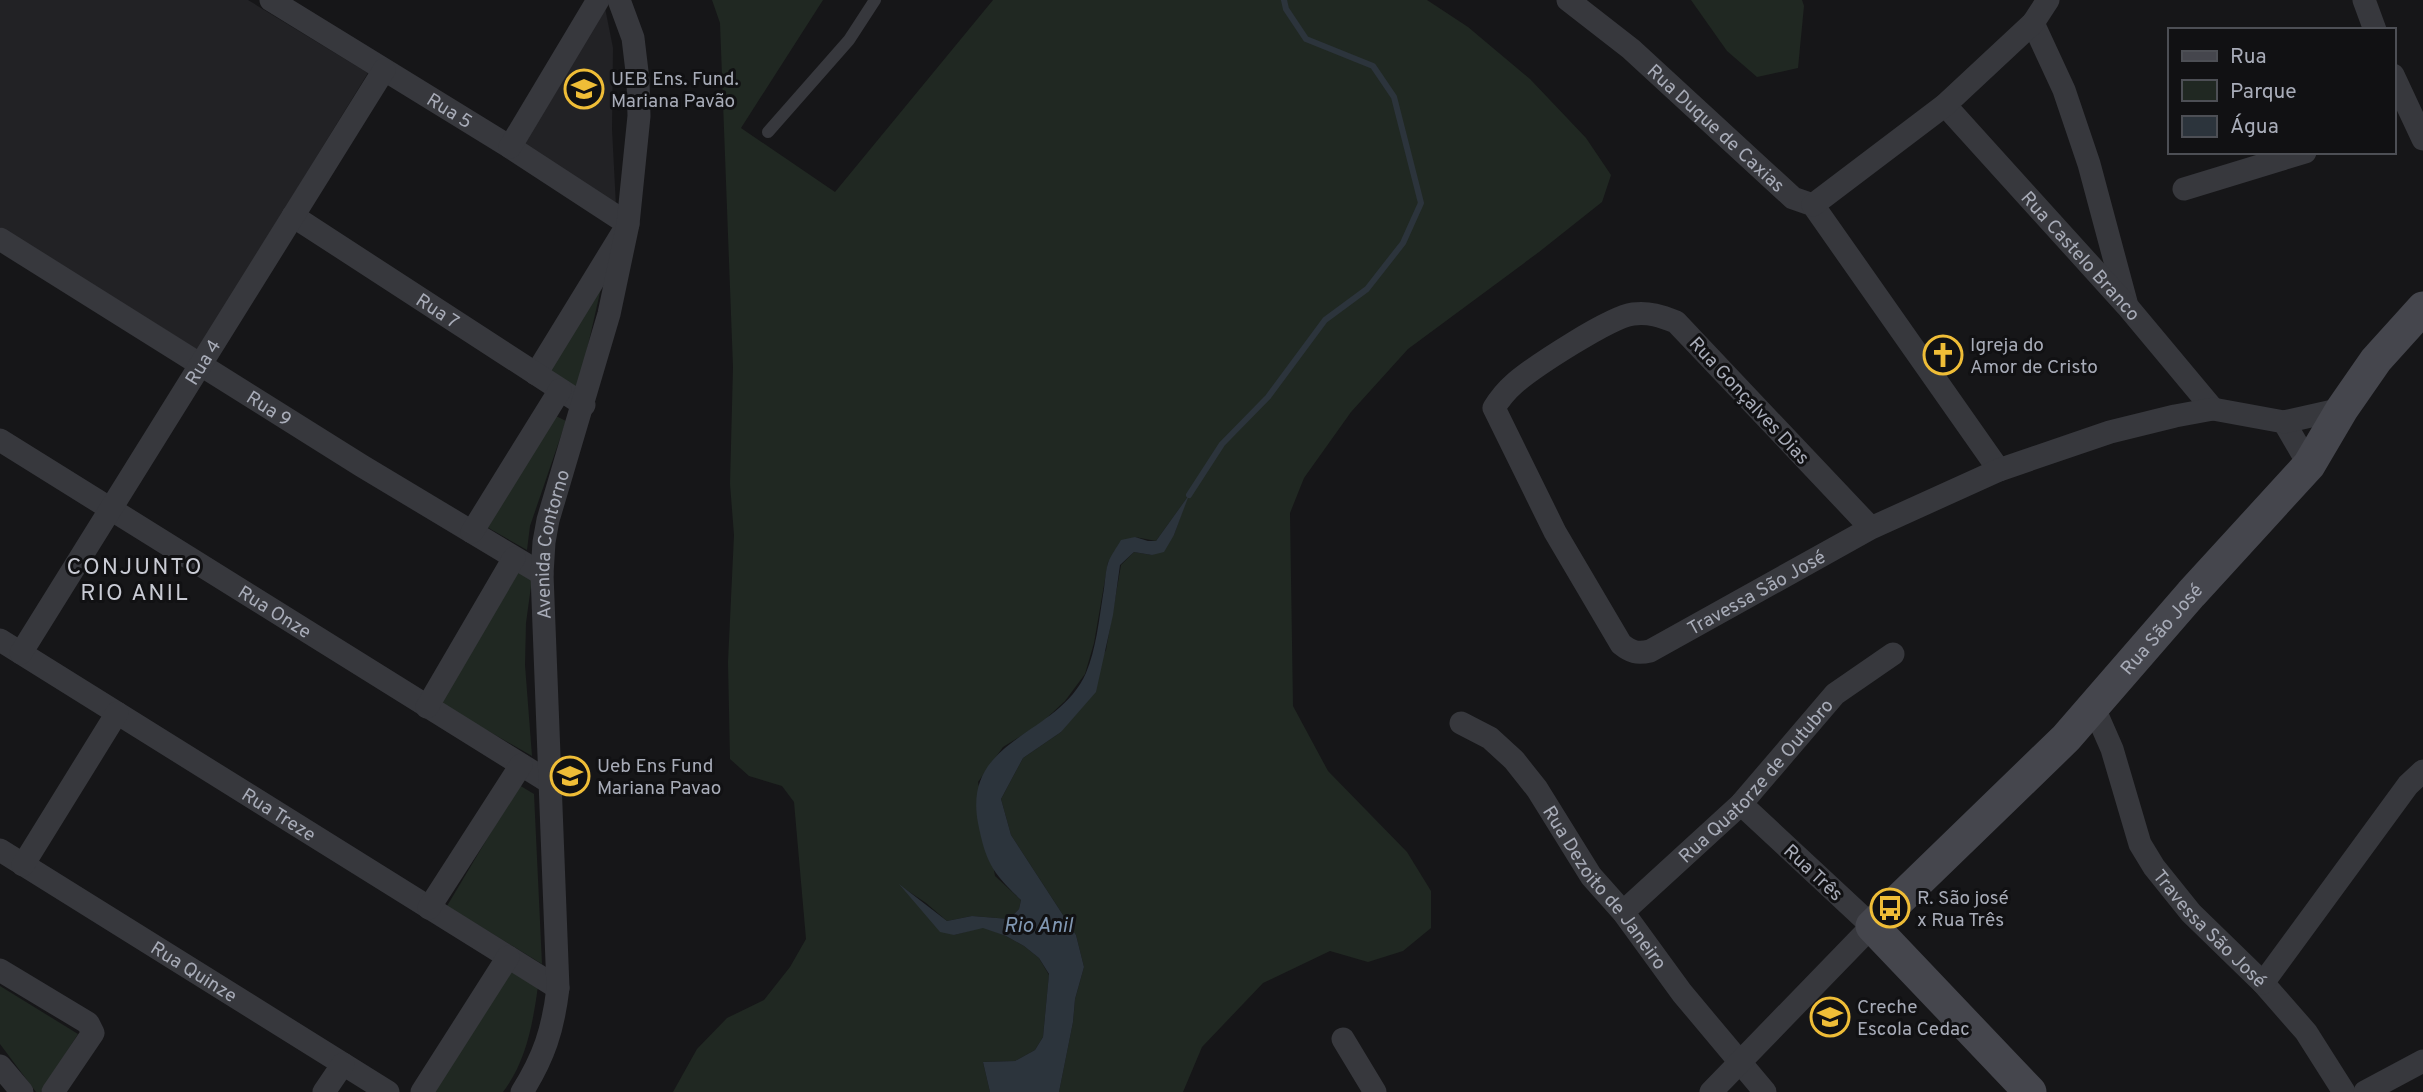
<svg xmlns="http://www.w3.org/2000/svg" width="2423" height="1092" font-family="Overpass,sans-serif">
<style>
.built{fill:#222225}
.green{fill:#202822}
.water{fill:#2c343c}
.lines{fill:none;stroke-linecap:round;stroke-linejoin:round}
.stream{stroke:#2c343c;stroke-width:6}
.lane{stroke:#37383d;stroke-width:12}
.street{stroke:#37383d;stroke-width:23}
.secondary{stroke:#45464d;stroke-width:33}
.labels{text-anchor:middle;stroke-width:6;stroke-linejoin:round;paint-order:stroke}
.poi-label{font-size:19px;fill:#a8acb8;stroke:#111113;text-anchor:start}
.street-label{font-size:19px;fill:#a8acb8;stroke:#111113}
.water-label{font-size:21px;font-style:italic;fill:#8097b2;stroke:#111113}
.quarter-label{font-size:23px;letter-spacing:2px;fill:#c9cbd4;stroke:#111113}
</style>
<rect width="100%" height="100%" fill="#161618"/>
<!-- built -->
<g class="built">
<path d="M0,0H248L368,73L198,350L0,227Z"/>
<path d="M605,8L613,48L612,129L616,206L521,142Z"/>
</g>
<!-- green -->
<g class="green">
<path d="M712,0H823L741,128L835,192L993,0H1427L1468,27L1530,79L1586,138L1611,175L1602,202L1539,252L1408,349L1351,412L1304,478L1290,513L1293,706L1328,771L1407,852L1431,891V928L1403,951L1368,962L1330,951L1263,983L1202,1047L1183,1092H1059L1073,1022L1075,999L1084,967L1076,935L1011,835L1001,799L1023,758L1061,732L1106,650L1121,565L1134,552L1152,555L1174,535L1187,498L1156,541L1135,537L1108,562L1094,643L1085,674L1065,701L1039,725L1003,747L978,782L995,876L1021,900L1019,909L1009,919L972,916L947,921L926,903L902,887L954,935L983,927L1006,936L1024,946L1039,958L1049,975L1043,1037L1035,1050L1015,1061L983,1062L990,1092H673L697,1049L727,1018L764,1000L790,967L806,939L794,802L782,786L749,776L730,759L728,662L734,535L730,484L733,367L720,23Z"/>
<path d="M1691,0H1802L1804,6L1798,68L1757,77L1727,51Z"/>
<path d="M604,275L578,389L547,371Z"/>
<path d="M554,415L566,421L530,526L527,550L485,526Z"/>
<path d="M519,571L532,579L526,623L525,665L532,756L441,704Z"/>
<path d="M519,785L534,794L542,964L447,906Z"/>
<path d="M511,971L538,986C533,1023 526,1062 503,1092H433Z"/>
<path d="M0,986L78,1034L41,1092H36L0,1044Z"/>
</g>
<!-- water -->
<path class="water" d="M1189,495L1174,535L1164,552L1152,555L1134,552L1120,565L1113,615L1096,692L1061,732L1023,758L1001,799L1011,835L1076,935L1084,967L1075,999L1073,1022L1059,1092H990L983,1062L1015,1061L1035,1050L1043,1037L1049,974L1039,958L1024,946L1006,936L983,928L954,935L940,932L899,884L947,921L972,916L1009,919L1019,909L1021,900C992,872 986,863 978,823C962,737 1058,737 1086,673C1096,649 1099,620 1103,595C1105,585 1105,573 1108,563C1111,555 1117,547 1121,540L1135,537L1148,541H1156Z"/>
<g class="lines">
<!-- stream -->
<path class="stream" d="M1189,495L1222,444L1268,397L1325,320L1367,289L1403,243L1421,203L1394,97L1373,66L1306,39L1286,9L1284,0"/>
<!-- lane -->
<path class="lane" d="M768,132L849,40L875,0"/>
<!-- street -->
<g class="street">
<path id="s1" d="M271,0L510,147L628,224L536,374"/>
<path id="s2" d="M1568,0L1631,49L1793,198L1813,205L1999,470"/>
<path d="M2364,0L2375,30"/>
<path d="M2033,23L2064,90L2089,164L2126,302"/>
<path d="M2393,75L2423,139"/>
<path id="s3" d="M1945,105L2127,306L2213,409"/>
<path d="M510,147L598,0"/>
<path d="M2184,189L2305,152"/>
<path d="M1813,205L1945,105L2033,23L2048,0"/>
<path id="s4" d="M293,216L584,405"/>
<path id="s5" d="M0,239L362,466L542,574"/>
<path d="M2284,422L2309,465"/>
<path id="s6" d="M0,440L549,782"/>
<path id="s7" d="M1871,528L1676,322C1661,316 1649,312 1633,314C1610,317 1535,366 1515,383C1507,390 1500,398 1494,408L1555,532L1621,644C1631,652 1637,654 1650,651L1871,528L1999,470L2110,432L2175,416L2213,409L2284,422L2342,409"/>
<path d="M472,532L560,390"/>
<path id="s8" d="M0,640L558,988"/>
<path id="s9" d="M21,653L384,70"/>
<path d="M427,707L514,558"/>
<path id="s10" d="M2094,708L2112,749L2140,844L2154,867L2191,913L2263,983L2306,1032L2344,1092"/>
<path id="s11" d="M1461,723L1490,738L1514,760L1537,789L1591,876L1623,912L1682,993L1765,1092"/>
<path id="s12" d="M0,850L388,1092"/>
<path d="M23,865L117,713"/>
<path d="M429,908L521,765"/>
<path id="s13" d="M1623,912L1741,804L1835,694L1893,654"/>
<path d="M0,970L88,1023L93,1033L53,1092"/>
<path d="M2263,983L2408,785L2423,771"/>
<path d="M1343,1039L1375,1092"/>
<path d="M0,1066L22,1092"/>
<path d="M324,1092L343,1064"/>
<path d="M422,1092L508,957"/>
<path id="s14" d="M522,1092C544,1057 553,1030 558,988L542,574L544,542L548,520L609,314L628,224L639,116L638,80L633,38L619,0"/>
<path d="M1711,1092L1872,926L1741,804"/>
<path d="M2365,1092L2423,1061"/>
</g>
<!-- secondary -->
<path class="secondary" id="s15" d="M2030,1092L1872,926L2066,738L2191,594L2309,465L2342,409L2376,360L2423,308"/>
</g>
<!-- icons -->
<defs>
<symbol id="school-ring" viewBox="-11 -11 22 22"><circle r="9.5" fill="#111113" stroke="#efbd37" stroke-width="1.5"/><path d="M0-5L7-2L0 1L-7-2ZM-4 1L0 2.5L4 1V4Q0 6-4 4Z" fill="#efbd37"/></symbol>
<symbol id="church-ring" viewBox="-11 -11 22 22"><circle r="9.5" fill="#111113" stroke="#efbd37" stroke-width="1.5"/><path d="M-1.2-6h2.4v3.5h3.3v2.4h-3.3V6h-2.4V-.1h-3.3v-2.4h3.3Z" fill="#efbd37"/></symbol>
<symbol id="bus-ring" viewBox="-11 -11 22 22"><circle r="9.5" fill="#111113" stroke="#efbd37" stroke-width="1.5"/><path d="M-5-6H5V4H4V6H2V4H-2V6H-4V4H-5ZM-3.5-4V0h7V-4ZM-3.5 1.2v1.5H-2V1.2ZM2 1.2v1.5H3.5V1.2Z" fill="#efbd37"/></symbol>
</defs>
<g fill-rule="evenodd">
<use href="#school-ring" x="562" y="67" width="44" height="44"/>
<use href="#church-ring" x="1921" y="333" width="44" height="44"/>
<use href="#school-ring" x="548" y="754" width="44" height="44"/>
<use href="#bus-ring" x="1868" y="886" width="44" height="44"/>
<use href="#school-ring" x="1808" y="995" width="44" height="44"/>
</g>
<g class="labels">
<!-- poi labels -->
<g class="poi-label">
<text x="611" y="85">UEB Ens. Fund.<tspan x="611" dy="22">Mariana Pavão</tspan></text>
<text x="1970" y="351">Igreja do<tspan x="1970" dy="22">Amor de Cristo</tspan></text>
<text x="597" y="772">Ueb Ens Fund<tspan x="597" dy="22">Mariana Pavao</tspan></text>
<text x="1917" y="904">R. São josé<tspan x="1917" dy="22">x Rua Três</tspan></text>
<text x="1857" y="1013">Creche<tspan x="1857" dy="22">Escola Cedac</tspan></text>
</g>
<!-- street labels -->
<g class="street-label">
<text dy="7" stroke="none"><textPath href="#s1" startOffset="210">Rua 5</textPath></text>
<text dy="7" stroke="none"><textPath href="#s2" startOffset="196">Rua Duque de Caxias</textPath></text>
<text dy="7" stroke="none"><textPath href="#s3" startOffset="203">Rua Castelo Branco</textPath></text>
<text dy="7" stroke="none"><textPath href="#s4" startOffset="173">Rua 7</textPath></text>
<text dy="7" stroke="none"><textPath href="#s9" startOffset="343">Rua 4</textPath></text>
<text transform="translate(1750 400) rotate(47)" y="7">Rua Gonçalves Dias</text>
<text dy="7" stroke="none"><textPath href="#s5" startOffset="318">Rua 9</textPath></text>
<text dy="7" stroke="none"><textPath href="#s14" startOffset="556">Avenida Contorno</textPath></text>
<text dy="7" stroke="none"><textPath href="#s7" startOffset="919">Travessa São José</textPath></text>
<text dy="7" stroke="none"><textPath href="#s6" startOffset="324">Rua Onze</textPath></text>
<text dy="7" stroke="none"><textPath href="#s15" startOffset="644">Rua São José</textPath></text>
<text dy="7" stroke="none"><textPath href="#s13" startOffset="187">Rua Quatorze de Outubro</textPath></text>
<text dy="7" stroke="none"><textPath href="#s8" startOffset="329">Rua Treze</textPath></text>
<text transform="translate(1814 872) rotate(43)" y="7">Rua Três</text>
<text dy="7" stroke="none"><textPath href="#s11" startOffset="222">Rua Dezoito de Janeiro</textPath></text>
<text dy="7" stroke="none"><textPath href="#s10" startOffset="254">Travessa São José</textPath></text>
<text dy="7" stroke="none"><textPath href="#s12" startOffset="229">Rua Quinze</textPath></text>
</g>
<!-- water labels -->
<g class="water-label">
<text x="1038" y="932">Rio Anil</text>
</g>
<!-- quarter labels -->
<g class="quarter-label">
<text x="135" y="574">CONJUNTO<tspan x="135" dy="26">RIO ANIL</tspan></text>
</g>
</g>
<!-- legend -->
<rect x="2168" y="28" width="228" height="126" fill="#111113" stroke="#4d4f55" stroke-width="2"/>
<rect x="2182" y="51" width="35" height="10" fill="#45464d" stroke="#4d4f55" stroke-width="2"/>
<text x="2230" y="63" font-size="21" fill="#a8acb8">Rua</text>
<rect x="2182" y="80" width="35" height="21" fill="#202822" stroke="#4d4f55" stroke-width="2"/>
<text x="2230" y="98" font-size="21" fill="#a8acb8">Parque</text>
<rect x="2182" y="116" width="35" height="21" fill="#2c343c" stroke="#4d4f55" stroke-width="2"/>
<text x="2230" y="133" font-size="21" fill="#a8acb8">Água</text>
</svg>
